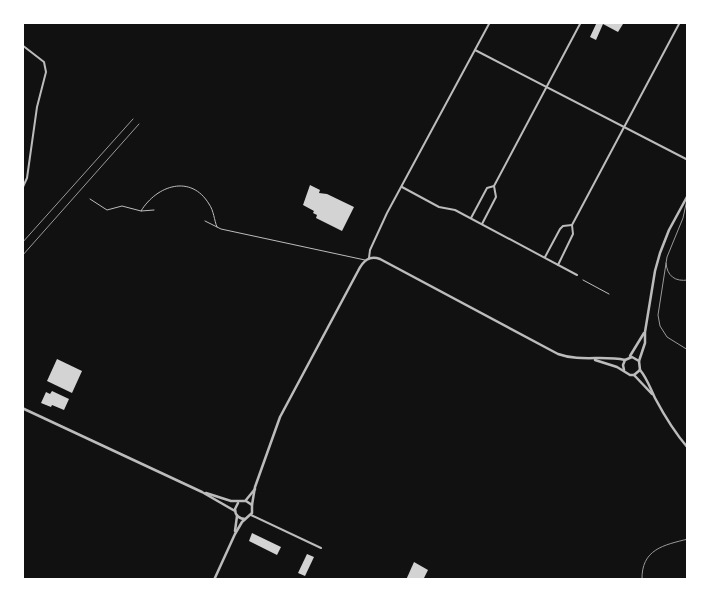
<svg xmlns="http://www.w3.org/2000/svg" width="710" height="602" font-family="Figtree,sans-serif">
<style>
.building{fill:#d3d3d3}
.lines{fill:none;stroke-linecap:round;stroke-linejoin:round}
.service{stroke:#bcbcbc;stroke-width:1}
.pedestrian{stroke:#bcbcbc;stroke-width:1}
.minor{stroke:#bcbcbc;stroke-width:2}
.tertiary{stroke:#bcbcbc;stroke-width:2.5}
.tram{stroke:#9a9a9a;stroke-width:1}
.rail{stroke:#9a9a9a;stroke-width:1}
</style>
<rect width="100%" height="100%" fill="#111"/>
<!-- building -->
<g class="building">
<path d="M597,22H621L623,24L618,32L603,24L596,40L590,37Z"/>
<path d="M310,185L320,190L319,193L327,194L354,207L342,231L316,218L317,215L313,213L314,211L303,205Z"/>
<path d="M57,359L82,371L72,393L47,381Z"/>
<path d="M52,391L69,399L64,410L52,405L51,407L41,403L46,392L50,394Z"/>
<path d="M252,533L281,547L277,555L249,541Z"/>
<path d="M307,554L314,557L305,576L298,573Z"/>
<path d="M414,562L428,570L423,580H406Z"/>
</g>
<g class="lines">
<!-- service -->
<path class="service" d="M583,280L609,294"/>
<!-- pedestrian -->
<g class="pedestrian">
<path d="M90,199L107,210L122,206L141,211"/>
<path d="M154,210L141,211C157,185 191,174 209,204C214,211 214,220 217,227"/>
<path d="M205,221L221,229L365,260"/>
</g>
<!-- minor -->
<g class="minor">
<path d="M22,45L44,62L46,72L37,107L27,178L22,189"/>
<path d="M475,50L688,160"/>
<path d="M402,187L439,207L455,210L577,275"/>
<path d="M471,218L487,188L494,186L581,22"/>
<path d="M482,224L496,197L494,186"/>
<path d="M545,257L560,229L563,226L572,225"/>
<path d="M369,258L370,250L387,213L490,22"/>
<path d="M558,265L573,234L572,225L680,22"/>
<path d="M251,515L321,548"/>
</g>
<!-- tertiary -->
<g class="tertiary">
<path d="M630,356L644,333"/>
<path d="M595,360L617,367L630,375H634L640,370"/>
<path d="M639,361L645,343V332L655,271L660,253L669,230L688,195"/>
<path d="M624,370L623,365L625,360L632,357L639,361L640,370"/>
<path d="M640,370C647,378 650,388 655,398C664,415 675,433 688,448"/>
<path d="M634,375L652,394"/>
<path d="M22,408L202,492L235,511"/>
<path d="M206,493L231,501H246L252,505"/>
<path d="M246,500L255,489"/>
<path d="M238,503L235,509C235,515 239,519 245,519"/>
<path d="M235,531L237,516"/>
<path d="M214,580L235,534L242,522L252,513V505L255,487L280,417L358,271C363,261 369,255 380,259L558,354C580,362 603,355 625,360"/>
</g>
<!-- tram -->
<g class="tram">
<path d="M688,195L683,218L667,257L658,315L660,326L667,337L688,350"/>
<path d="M666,263C667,276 675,282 688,280"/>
<path d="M642,580C641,549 664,545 688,539"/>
</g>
<!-- rail -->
<g class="rail">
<path d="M22,243L133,119"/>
<path d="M22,256L139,124"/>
</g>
</g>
<!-- border -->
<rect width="710" height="602" fill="none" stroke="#ffffff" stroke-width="48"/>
</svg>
